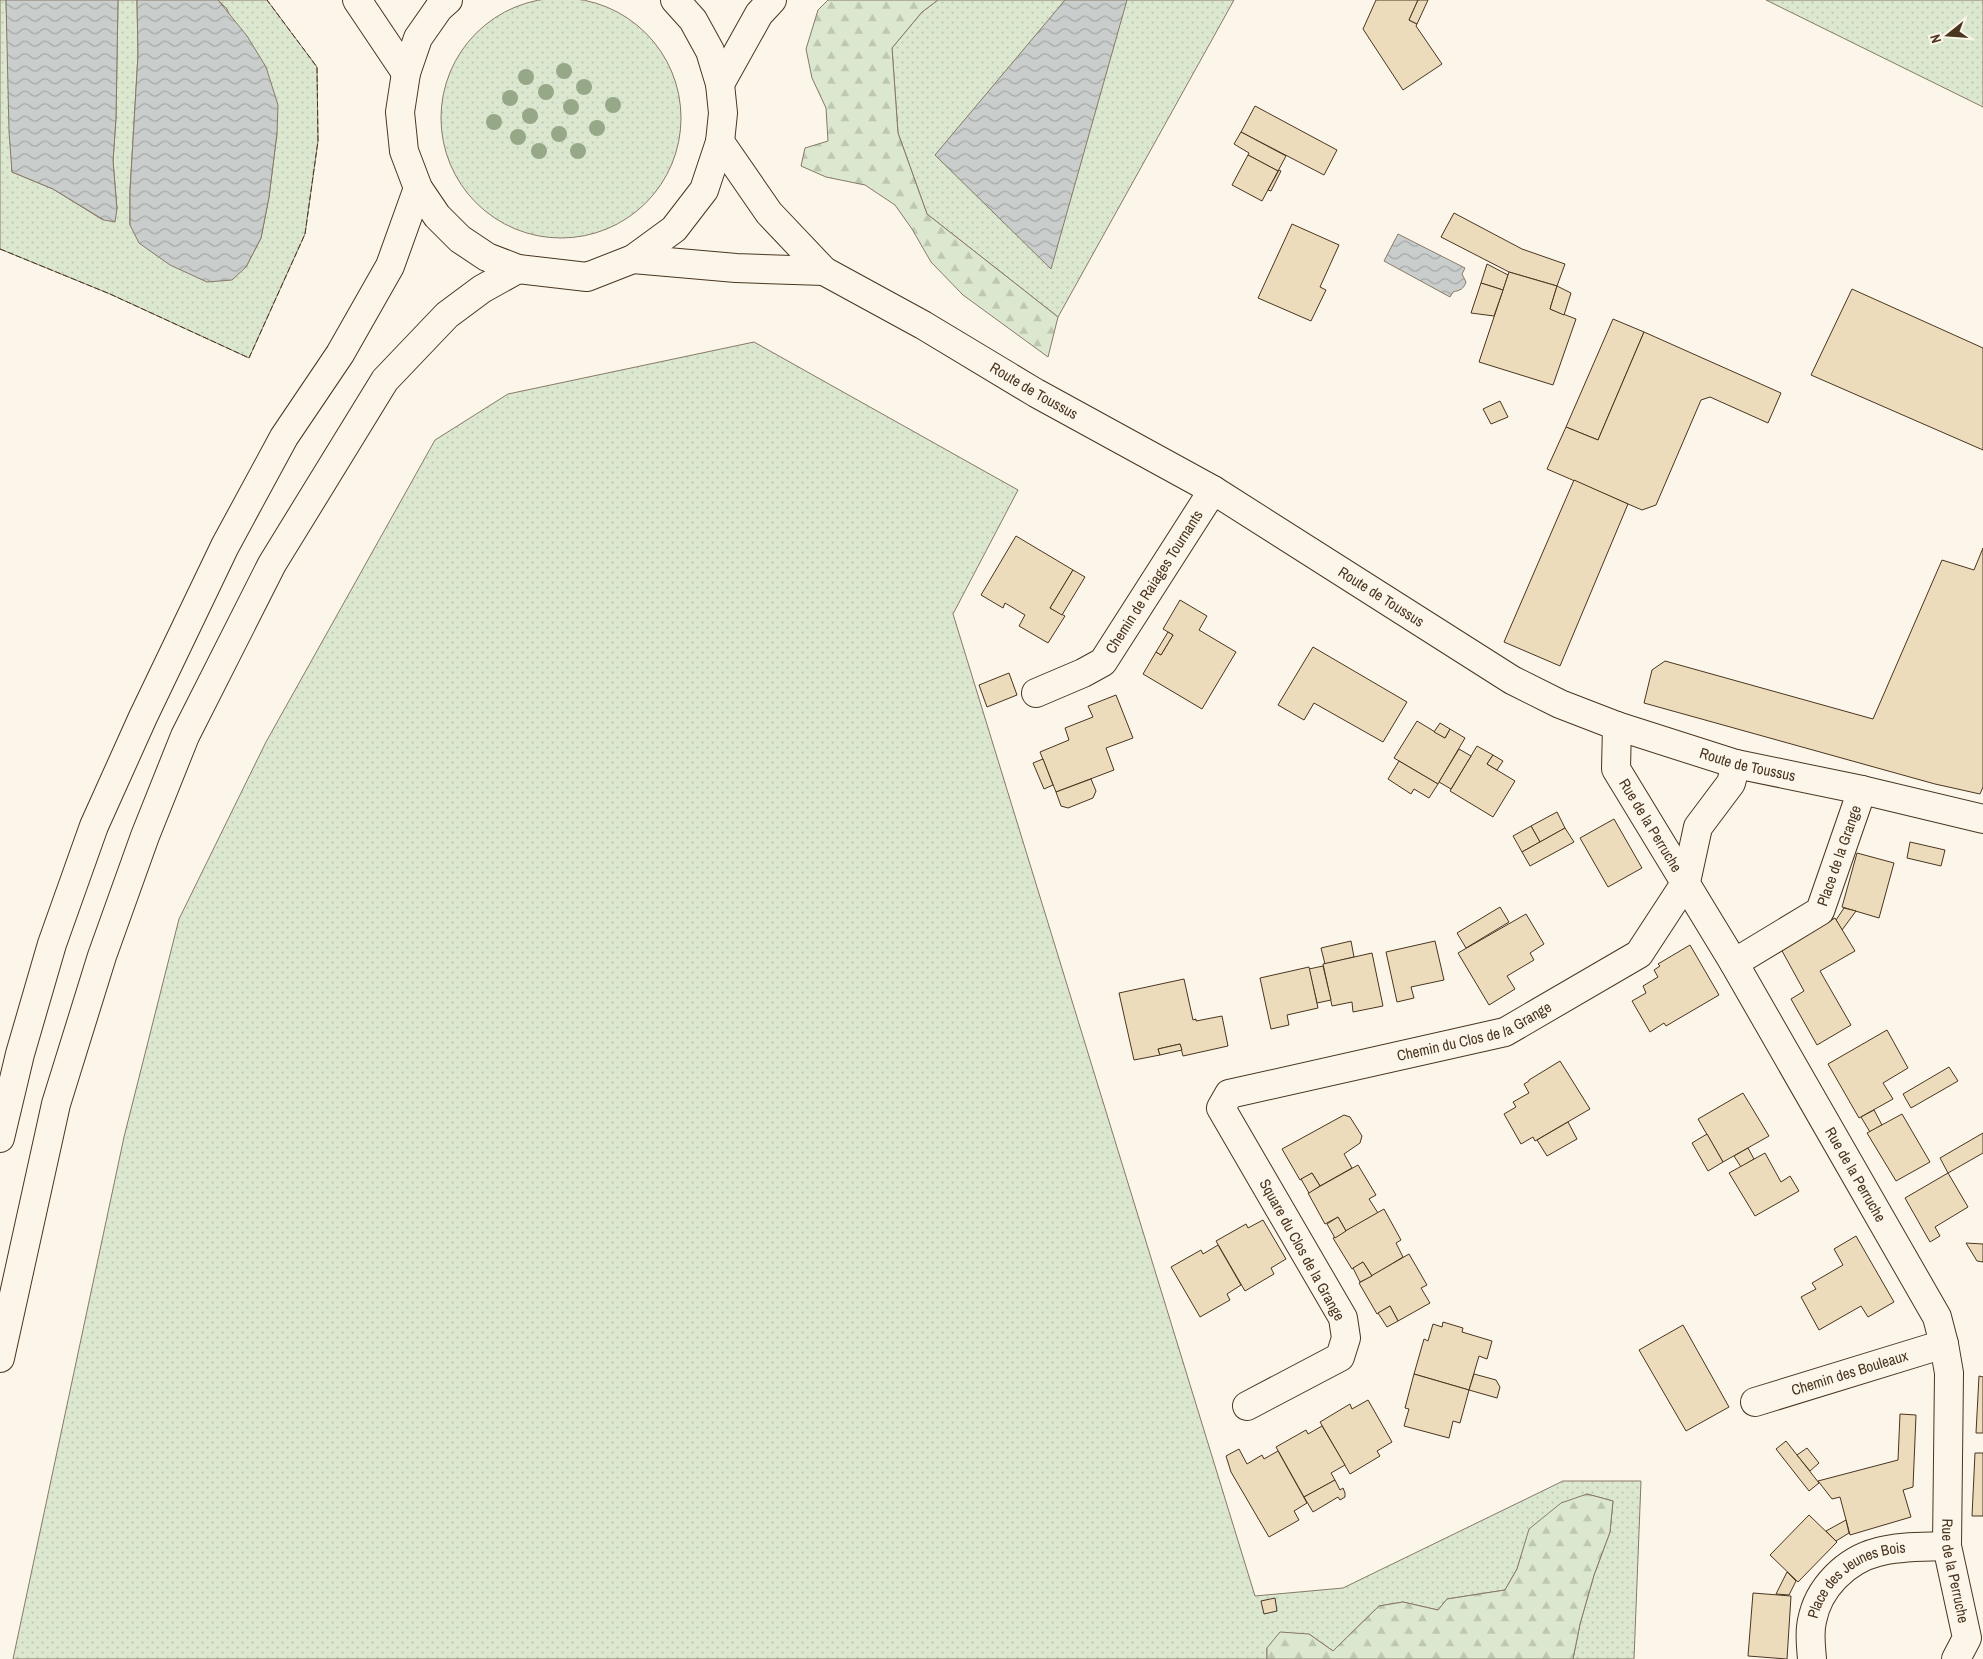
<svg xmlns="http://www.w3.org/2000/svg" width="1983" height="1659" font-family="'Archivo Narrow',sans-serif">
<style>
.green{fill:url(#green-dots);stroke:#887966}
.forest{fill:url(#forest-firs);stroke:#887966}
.water{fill:url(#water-waves);stroke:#887966}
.building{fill:#ecdcbc;stroke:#4a3520}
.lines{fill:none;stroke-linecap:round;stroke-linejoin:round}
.minor-casing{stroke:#4a3520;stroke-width:30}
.major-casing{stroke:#4a3520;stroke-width:30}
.minor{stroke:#fbf6e9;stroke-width:28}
.major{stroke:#fbf6e9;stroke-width:28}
.fence{stroke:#4a3520;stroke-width:1;stroke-dasharray:6 2.5;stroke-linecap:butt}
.tree{fill:#96a887}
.labels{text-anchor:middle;stroke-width:4;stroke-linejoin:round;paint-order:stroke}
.street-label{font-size:15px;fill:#4a3520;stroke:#fbf6e9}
</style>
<defs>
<pattern id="green-dots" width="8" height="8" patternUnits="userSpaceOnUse" patternTransform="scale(1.25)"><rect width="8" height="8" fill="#dce7d0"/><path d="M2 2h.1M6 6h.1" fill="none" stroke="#bec7b2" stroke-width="1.8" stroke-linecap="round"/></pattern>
<pattern id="forest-firs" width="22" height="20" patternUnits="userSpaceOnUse" patternTransform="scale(1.25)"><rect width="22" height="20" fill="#dce7d0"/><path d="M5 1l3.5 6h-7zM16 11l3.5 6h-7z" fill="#bec7b2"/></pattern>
<pattern id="water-waves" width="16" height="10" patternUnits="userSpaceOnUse" patternTransform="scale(1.25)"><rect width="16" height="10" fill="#c9cecd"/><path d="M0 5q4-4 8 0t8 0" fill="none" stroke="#a5a8a6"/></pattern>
</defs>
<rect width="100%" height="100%" fill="#fbf6e9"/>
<!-- green -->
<g class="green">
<circle cx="561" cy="118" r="120"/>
<path d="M0,0H6L12,172L53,189L103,220L117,209L113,161L116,118L118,0H137L138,55L130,191V225L246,267L261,238L269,197L277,133L227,9L218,0H267L317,67L318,141L305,234L249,358L110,294L0,249Z"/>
<path d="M938,0H1234L1058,317L927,214L898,133L892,48L922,12Z"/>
<path d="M1766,0H1983V107Z"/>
<path d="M754,342L1018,490L953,614L1255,1596L1343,1588L1563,1481H1641L1634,1659H1573L1580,1624L1594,1575L1610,1532L1613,1501L1587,1494L1530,1529L1517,1569L1505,1590L1447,1599L1438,1610L1403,1602L1379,1606L1333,1651L1309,1634L1267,1648V1659H13L124,1137L179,919L266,742L435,440L508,394Z"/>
</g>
<!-- forest -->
<g class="forest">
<path d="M828,0H938L922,12L892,48L898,133L927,214L1058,317L1048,357L963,295L931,262L912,229L895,205L865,185L826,177L801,166L805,148L828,141L826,108L812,78L806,49L818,10Z"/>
<path d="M1587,1494L1613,1501L1610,1532L1594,1575L1580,1624L1573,1659H1267V1648L1280,1632L1309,1634L1333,1651L1379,1606L1403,1602L1438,1610L1447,1599L1505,1590L1517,1569L1529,1529L1561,1503Z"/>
</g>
<!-- water -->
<g class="water">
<path d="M6,0H118L116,118L113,161L117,209L115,222L104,220L53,189L12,172L9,132Z"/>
<path d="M137,0H218L247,36L266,67L278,105L277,133L269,197L261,238L246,267L232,280L207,282L170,265L139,243L130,225V191L138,55Z"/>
<path d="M1065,0H1127L1051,269L935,155Z"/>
<path d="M1398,234L1465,268L1462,274L1466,282C1463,290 1460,290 1453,292L1450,297L1384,261Z"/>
</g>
<!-- building -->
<g class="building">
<path d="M1376,0H1418L1409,20L1417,24L1416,26L1442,64L1403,90L1363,29Z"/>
<path d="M1418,0H1428L1417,24L1409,20Z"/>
<path d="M1255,106L1337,150L1324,175L1241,132Z"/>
<path d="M1241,132L1286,156L1278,171L1248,155L1249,153L1234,144Z"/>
<path d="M1248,155L1278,171L1262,201L1232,185Z"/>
<path d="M1279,170L1281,171L1271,191L1268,190Z"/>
<path d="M1454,213L1522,249L1565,264L1557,286L1509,272L1441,237Z"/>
<path d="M1292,224L1339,245L1320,287L1326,290L1311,321L1258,298Z"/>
<path d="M1487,264L1508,275L1503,290L1481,283Z"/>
<path d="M1509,272L1557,286L1550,309L1576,319L1553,385L1479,362Z"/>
<path d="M1481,283L1503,290L1494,316L1471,313Z"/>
<path d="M1557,286L1571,293L1564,315L1550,309Z"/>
<path d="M1852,289L1983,348V450L1811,375Z"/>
<path d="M1613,319L1644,332L1598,440L1566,427Z"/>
<path d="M1644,332L1781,393L1768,423L1710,397L1701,400L1656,505L1642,510L1547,469L1566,427L1598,440Z"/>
<path d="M1500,401L1508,417L1491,424L1483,409Z"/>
<path d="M1574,480L1628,504L1560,666L1504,642Z"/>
<path d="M1016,536L1073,570L1050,608L1065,616L1048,643L1019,626L1025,615L1005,603L1003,608L981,595Z"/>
<path d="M1983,548V787L1980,794L1935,784L1644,703L1652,670L1665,661L1873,719L1942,560L1974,570Z"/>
<path d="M1073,570L1085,577L1062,615L1050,608Z"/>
<path d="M1180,600L1207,616L1199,630L1236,652L1202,709L1143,674L1156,652L1161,655L1173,635L1163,629Z"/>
<path d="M1168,632L1173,635L1161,655L1156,652Z"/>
<path d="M1313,647L1407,702L1383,742L1314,703L1304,720L1278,705Z"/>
<path d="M1009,673L1017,695L987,707L979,685Z"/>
<path d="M1116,695L1133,738L1106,748L1114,770L1056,792L1040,752L1069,740L1065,728L1093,717L1088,706Z"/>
<path d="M1417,721L1445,738L1450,729L1465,738L1438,784L1394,758Z"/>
<path d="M1440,723L1450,729L1445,738L1434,732Z"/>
<path d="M1477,746L1493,755L1487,764L1515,781L1493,817L1450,791Z"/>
<path d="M1459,749L1471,756L1451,789L1439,782Z"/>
<path d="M1493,755L1503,761L1497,770L1487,764Z"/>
<path d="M1043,759L1053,785L1044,789L1033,763Z"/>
<path d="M1399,761L1438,784L1429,798L1414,789L1411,794L1388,779Z"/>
<path d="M1091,779L1096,791L1093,798L1068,808L1061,806L1056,792Z"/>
<path d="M1557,812L1565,828L1540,842L1531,826Z"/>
<path d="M1614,819L1642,868L1608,887L1580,838Z"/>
<path d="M1531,826L1540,842L1522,852L1513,836Z"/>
<path d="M1565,828L1574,842L1530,866L1522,852Z"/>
<path d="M1910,842L1945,850L1941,866L1907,858Z"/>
<path d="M1857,853L1894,863L1879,918L1842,907Z"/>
<path d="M1500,907L1509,922L1466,948L1457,933Z"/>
<path d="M1844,908L1856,911L1842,930L1836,920Z"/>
<path d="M1526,914L1544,944L1530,953L1534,960L1507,976L1515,989L1489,1005L1458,953Z"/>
<path d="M1835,918L1855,951L1820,971L1851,1025L1817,1045L1791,999L1804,991L1781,949Z"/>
<path d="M1351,941L1354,957L1325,964L1321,948Z"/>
<path d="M1435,941L1444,980L1411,987L1414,998L1397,1002L1386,952Z"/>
<path d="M1690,945L1719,995L1666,1026L1664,1023L1650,1032L1632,1001L1646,993L1643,986L1658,977L1654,970L1660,966L1658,964Z"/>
<path d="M1372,953L1383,1006L1353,1012L1352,1002L1332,1006L1323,964Z"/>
<path d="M1323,966L1331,1000L1317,1003L1309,969Z"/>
<path d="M1309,967L1318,1008L1287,1015L1289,1025L1271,1029L1260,978Z"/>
<path d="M1184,979L1193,1020L1196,1019V1021L1222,1016L1228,1046L1183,1056L1180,1044L1158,1049L1160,1055L1134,1060L1119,993Z"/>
<path d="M1887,1030L1908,1068L1883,1083L1893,1099L1859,1118L1828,1064Z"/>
<path d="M1180,1044L1182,1050L1160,1055L1158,1049Z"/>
<path d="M1560,1061L1590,1109L1535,1141L1533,1137L1521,1144L1504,1114L1516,1107L1513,1102L1529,1093L1524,1084L1529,1081V1080Z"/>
<path d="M1949,1067L1958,1081L1911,1108L1903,1094Z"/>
<path d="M1743,1093L1769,1136L1723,1162L1698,1119Z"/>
<path d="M1874,1110L1882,1125L1870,1132L1861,1117Z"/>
<path d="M1902,1114L1930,1162L1896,1181L1867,1133Z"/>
<path d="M1344,1115L1350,1117L1362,1136L1360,1143L1344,1154L1352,1168L1320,1186L1312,1173L1300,1180L1282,1149Z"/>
<path d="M1568,1122L1577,1139L1547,1156L1537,1140Z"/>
<path d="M1983,1133V1153L1948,1173L1940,1158Z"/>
<path d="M1707,1134L1723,1162L1708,1171L1692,1143Z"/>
<path d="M1748,1148L1754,1159L1741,1167L1734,1156Z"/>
<path d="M1765,1153L1781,1182L1790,1176L1799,1191L1755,1216L1729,1173Z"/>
<path d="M1358,1165L1376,1195L1369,1199L1378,1213L1346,1231L1338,1217L1325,1224L1308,1193Z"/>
<path d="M1312,1173L1320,1186L1309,1193L1301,1179Z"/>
<path d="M1948,1173L1968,1207L1935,1227L1940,1236L1930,1242L1905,1198Z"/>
<path d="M1384,1209L1401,1240L1396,1243L1403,1257L1372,1276L1363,1262L1352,1269L1333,1238Z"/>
<path d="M1338,1217L1346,1231L1335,1238L1327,1224Z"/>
<path d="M1263,1220L1286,1259L1271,1268L1274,1274L1245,1291L1216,1241L1246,1224L1248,1228Z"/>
<path d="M1856,1236L1894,1302L1868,1317L1861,1306L1819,1330L1801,1297L1816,1289L1812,1283L1843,1265L1834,1249Z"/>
<path d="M1966,1243L1983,1244V1262L1977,1261Z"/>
<path d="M1218,1245L1241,1285L1227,1294L1230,1300L1200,1317L1171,1267L1201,1250L1203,1254Z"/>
<path d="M1409,1254L1427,1285L1421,1288L1430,1303L1398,1321L1390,1306L1377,1314L1359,1283Z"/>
<path d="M1363,1262L1372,1276L1360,1282L1353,1268Z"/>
<path d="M1390,1306L1398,1321L1387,1327L1378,1313Z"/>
<path d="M1443,1322L1463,1328L1462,1332L1492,1341L1487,1359L1479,1356L1469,1390L1414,1374L1424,1339L1428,1341L1433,1324L1442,1327Z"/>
<path d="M1683,1325L1729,1407L1686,1431L1639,1350Z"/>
<path d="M1414,1374L1469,1390L1460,1423L1453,1421L1449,1438L1404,1426L1409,1409L1405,1408Z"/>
<path d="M1474,1374L1496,1380L1500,1387L1497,1398L1469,1390Z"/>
<path d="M1979,1376L1983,1377V1433H1976Z"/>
<path d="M1368,1400L1392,1442L1377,1451L1380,1456L1350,1474L1320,1422L1350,1404L1352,1409Z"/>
<path d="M1900,1414L1916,1415L1913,1487L1903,1490L1911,1517L1850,1535L1840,1497L1832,1499L1818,1481L1898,1460Z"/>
<path d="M1322,1426L1345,1465L1331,1473L1335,1480L1304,1497L1276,1447L1306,1430L1308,1434Z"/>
<path d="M1786,1441L1819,1483L1809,1491L1776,1449Z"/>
<path d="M1807,1448L1819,1463L1810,1471L1797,1455Z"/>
<path d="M1239,1449L1247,1464L1262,1455L1264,1459L1278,1451L1307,1503L1294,1511L1299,1520L1269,1537L1231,1472L1226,1456Z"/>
<path d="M1975,1453H1983V1516H1972Z"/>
<path d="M1335,1480L1340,1490L1343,1488L1345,1493V1497L1340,1500L1338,1497L1313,1512L1304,1497Z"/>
<path d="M1809,1515L1837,1542L1798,1582L1770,1555Z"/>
<path d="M1846,1520L1849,1533L1836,1541L1826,1531Z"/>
<path d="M1787,1572L1796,1581L1789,1595L1776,1594Z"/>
<path d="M1753,1593L1791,1596L1787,1659L1748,1656Z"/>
<path d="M1275,1598L1277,1611L1264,1614L1261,1601Z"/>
</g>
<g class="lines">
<defs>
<g id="minor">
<path d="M357,0L406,73"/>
<path id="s1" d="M720,142L769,213L824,271L923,325L1036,393L1213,490L1512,680L1560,704L1617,726L1736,764L1862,790L1983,819"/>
<path d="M633,259L736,268L824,271"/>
<path id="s2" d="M1036,693L1083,673L1103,662L1213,490"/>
<path id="s3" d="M1617,726L1616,769L1734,963L1937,1317L1944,1344L1949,1373L1947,1546L1967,1638L1956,1659"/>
<path id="s4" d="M1734,963L1820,911L1862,790"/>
<path id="s5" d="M1755,1402L1944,1344"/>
<path id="s6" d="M1247,1406L1340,1357L1346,1338L1343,1318L1221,1108L1229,1094L1505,1032L1639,954L1686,882L1698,827L1731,783L1736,764"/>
<path id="s7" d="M1812,1659C1811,1646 1809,1633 1812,1621C1818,1588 1846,1560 1878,1552C1899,1546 1924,1547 1947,1546"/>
</g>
<g id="major">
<path d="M448,0L439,8L418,38L406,73L400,112L404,151L418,188L437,216L460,239L487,257L518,269L587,277L633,259L674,229L704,190L720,142L723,113L720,84L710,51L693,20L675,0"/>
<path d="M720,84L759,14L772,0"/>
<path d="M0,1138L20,1054L52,944L94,826L143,717L225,546L284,437L340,354L390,266L418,188"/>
<path d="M0,1358L56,1104L102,956L145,836L185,736L272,564L385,380L447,315L482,289L518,269"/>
</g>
</defs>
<!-- minor casing -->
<use href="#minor" class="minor-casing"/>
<!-- major casing -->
<use href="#major" class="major-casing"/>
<!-- minor -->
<use href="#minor" class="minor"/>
<!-- major -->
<use href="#major" class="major"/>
<!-- fence -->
<path class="fence" d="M0,249L110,294L249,358L305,234L318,141L317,67L267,0"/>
</g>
<!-- trees -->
<g class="tree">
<circle cx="564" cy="71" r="8"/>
<circle cx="526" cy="77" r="8"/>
<circle cx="584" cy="87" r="8"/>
<circle cx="546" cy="92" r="8"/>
<circle cx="510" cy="98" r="8"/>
<circle cx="613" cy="105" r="8"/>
<circle cx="571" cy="107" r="8"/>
<circle cx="530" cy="116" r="8"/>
<circle cx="494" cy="122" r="8"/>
<circle cx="597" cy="128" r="8"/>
<circle cx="559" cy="134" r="8"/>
<circle cx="518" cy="137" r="8"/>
<circle cx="539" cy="151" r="8"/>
<circle cx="578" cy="151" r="8"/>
</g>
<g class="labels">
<!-- street labels -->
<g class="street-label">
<text dy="5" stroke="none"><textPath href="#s1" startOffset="408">Route de Toussus</textPath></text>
<text dy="5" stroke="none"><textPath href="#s2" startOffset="169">Chemin de Raiages Tournants</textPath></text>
<text dy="5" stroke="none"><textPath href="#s1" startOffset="812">Route de Toussus</textPath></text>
<text dy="5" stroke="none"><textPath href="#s1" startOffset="1218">Route de Toussus</textPath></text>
<text dy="5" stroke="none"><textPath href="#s3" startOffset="109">Rue de la Perruche</textPath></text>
<text dy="5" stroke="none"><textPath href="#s4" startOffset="159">Place de la Grange</textPath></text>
<text dy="5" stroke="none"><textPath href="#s6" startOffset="658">Chemin du Clos de la Grange</textPath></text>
<text dy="5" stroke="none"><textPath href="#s3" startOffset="514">Rue de la Perruche</textPath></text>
<text transform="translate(1302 1250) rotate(61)" y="5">Square du Clos de la Grange</text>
<text dy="5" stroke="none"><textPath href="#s5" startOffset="99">Chemin des Bouleaux</textPath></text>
<text dy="5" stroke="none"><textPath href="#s3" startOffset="934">Rue de la Perruche</textPath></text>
<text dy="5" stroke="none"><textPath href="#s7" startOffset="104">Place des Jeunes Bois</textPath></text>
</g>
</g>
<!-- north arrow -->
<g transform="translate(1948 35) rotate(253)" stroke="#fbf6e9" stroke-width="4" paint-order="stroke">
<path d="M0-4L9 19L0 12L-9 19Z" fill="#4a3520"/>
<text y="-8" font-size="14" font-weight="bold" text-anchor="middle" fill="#4a3520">N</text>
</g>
</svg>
